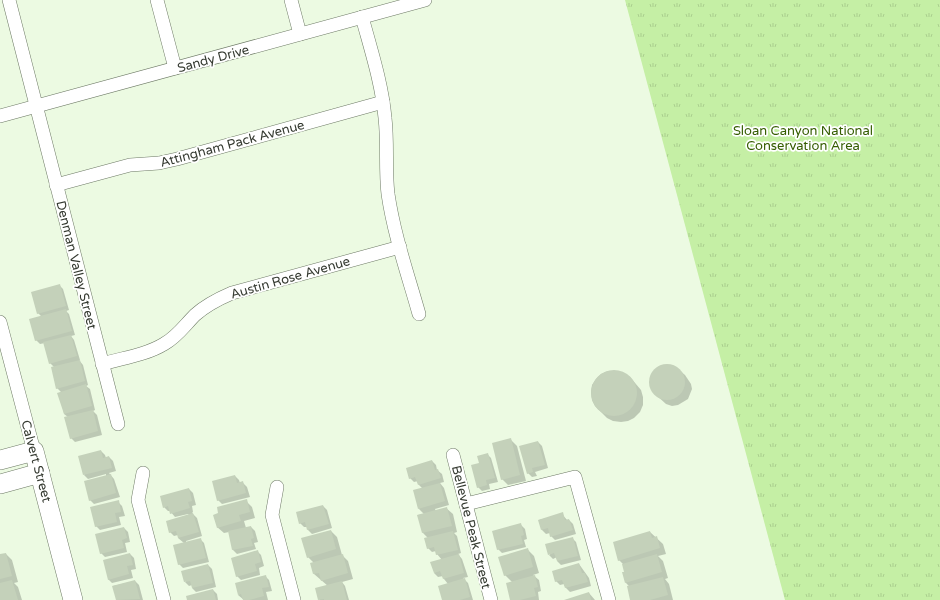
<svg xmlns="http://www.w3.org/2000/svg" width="940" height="600" font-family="'Varela Round',sans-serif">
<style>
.park{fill:url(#park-tufts)}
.shadow{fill:#0003}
.building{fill:#c4d1ba}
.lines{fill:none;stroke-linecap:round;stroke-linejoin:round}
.street-casing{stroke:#6d7965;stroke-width:14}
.secondary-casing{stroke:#6d7965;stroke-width:20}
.street{stroke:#fff;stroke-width:13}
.secondary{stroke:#fff;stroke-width:19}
.labels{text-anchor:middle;stroke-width:3.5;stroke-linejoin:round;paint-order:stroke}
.street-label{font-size:13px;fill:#353a31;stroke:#fff}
.park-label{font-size:13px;fill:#355d00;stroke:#fff}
</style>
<defs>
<pattern id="park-tufts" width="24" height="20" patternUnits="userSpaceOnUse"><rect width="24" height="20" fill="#c5efa5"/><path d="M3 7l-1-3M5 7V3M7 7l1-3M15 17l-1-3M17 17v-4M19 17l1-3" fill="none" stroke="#aace8e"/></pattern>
</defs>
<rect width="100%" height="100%" fill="#ecfae2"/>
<!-- park -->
<path class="park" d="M625,0H940V600H785Z"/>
<!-- shadow -->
<g class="shadow">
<path d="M59,285L63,289L69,310L66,311L69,314L75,335L71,336L74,340L80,360H79L83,365L88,385L86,386L90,389L95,410L93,411L97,415L102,435L75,442L71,438L68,417L64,414L61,392L57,388L54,367L50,363L45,343L40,344L36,340L42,317L38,313Z"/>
<path d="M668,365L678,369L685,375L691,384L692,389L688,399L678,405L672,406L666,404L655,394L652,389L650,383L651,377L654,372L658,368Z"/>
<path d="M608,371H616L623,373L630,377L641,390L643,397V405L640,412L634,418L628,421L621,422L613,421L607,418L595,406L592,400L591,392L592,385L596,379L601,374Z"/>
<path d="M511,440L517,446L526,481L508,485L502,479Z"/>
<path d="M538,442L542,446L548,468L535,472L537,476L532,477L528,473Z"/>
<path d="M101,451L105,455L106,458L109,457L113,461L116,471L109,473L114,479L120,497L94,504L90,500L106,476V474L88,479L84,475Z"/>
<path d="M487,454L491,458L498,482L489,484L490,489L482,491L478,487L480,464Z"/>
<path d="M432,461L436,465L437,470L442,474L444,482L440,483L444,488L449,505L435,509L436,511L446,508L453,514L457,532L454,533L457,536L461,553L458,554L462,559L468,577L463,578L468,583L473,600H443L448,584L444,579L443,576L438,577L434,573L442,560L437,554L436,551L432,552L428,548V538L423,533L418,515L424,514L419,509L423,489L419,485L418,481L414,482L410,478Z"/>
<path d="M235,476L239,480L240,483H243L247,487L250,497L222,504L218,500Z"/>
<path d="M189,489L193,493L196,505L192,506L193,512L192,513L197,518L202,536L186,541V543L200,539L204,543L209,562L183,568L179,564L184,543L178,538V535L174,536L170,532L189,515L188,514L175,517L170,511H168L164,507Z"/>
<path d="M246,501L252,507L255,518L244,521L246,528L251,527L255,531L258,542L254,543L256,549L237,554L233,550L229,532L224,533L217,527Z"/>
<path d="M118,502L122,506L125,516L119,517L121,525L100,530L96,526Z"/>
<path d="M323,506L327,510L332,528L312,534L308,530L307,527H304L300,523Z"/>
<path d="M562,514L567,520H569L573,524L576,534L555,540L551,536L550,533L546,534L542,530L539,520Z"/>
<path d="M521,525L525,529L527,539L524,540L526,547L502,553L498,549Z"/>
<path d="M124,528L128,532L130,542L125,543L127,552L105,557L101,553Z"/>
<path d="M331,531L337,537L342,555L348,561L353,579L342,582L345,586L349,600H319L328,586L314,574V563L308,557Z"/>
<path d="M650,532L663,544L666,554L658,556L663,561L668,578L665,579L669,584L673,600H631L629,586L626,583V572L624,565L619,560Z"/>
<path d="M572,538L576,542L581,560L561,565L557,561V557L553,559L549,555Z"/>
<path d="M528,550L534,556L539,573L533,575L539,580L541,591L538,592L539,600H511L512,582L505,575Z"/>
<path d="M257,551L261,555L264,566L259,568L260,575L241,580L237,576Z"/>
<path d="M6,554L12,560L18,582L14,583L18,587L22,600H0V555Z"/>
<path d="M130,554L134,558L136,569L131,570L133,578L112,583L108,579Z"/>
<path d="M579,564L589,578L591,586L570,592L566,588L564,584L560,585L556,581Z"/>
<path d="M208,565L212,569L216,587L196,592L192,588V585L189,586L185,582Z"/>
<path d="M265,576L269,580L272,591L266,592L268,600H244L238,595Z"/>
<path d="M135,581L139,585L143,600H117L113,586Z"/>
<path d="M213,590L217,594L218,600H188Z"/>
<path d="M589,593L595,600H566Z"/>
</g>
<!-- building -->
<g class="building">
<path d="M60,284L66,306L37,314L31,292Z"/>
<path d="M66,309L72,331L35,341L29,319Z"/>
<path d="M71,335L77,356L49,364L43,342Z"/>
<path d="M80,360L85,381L56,389L51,367Z"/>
<circle cx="667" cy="382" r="18"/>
<circle cx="614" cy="393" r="23"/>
<path d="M86,384L92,406L64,414L57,393Z"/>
<path d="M93,410L98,431L70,439L64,417Z"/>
<path d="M511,438L520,475L501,480L492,443Z"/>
<path d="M538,441L545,465L532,468L533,472L527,474L519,446Z"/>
<path d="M101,450L103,458L109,456L112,468L83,475L78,456Z"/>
<path d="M488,453L495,478L486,480L487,485L477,488L471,465L479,463L477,456Z"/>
<path d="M432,460L435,470L438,469L441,478L418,485L415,477L409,479L406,468Z"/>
<path d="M111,474L116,493L89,501L84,481Z"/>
<path d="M235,475L237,483L243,481L246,493L217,501L212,481Z"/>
<path d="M440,483L445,501L418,509L413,490Z"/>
<path d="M189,488L192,501L188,502L190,508L170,514L168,506L163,508L160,496Z"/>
<path d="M247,499L250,512L239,515L241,521L217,528L213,515L218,513L217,507Z"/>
<path d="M119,500L121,512L115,513L117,522L95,527L90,507Z"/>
<path d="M323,505L329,524L307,530L305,522L299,524L296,512Z"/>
<path d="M447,507L452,526L422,533L417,515Z"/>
<path d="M563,512L565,520L569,519L573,530L550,537L548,528L541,530L538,520Z"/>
<path d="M193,513L199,532L178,538L176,531L169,533L166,521Z"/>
<path d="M521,523L524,535L521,536L523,544L497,550L492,531Z"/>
<path d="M251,526L254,538L251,539L253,546L232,550L228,531Z"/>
<path d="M124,527L127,538L122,540L124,548L100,554L95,534Z"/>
<path d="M331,530L336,549L307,558L301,538Z"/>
<path d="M453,531L458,550L436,555L434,547L427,549L424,538Z"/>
<path d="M650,531L652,538L657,536L660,548L618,561L613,542Z"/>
<path d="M573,537L578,556L557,561L554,553L548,555L545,544Z"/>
<path d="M201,538L206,558L178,565L173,545Z"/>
<path d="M528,548L533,567L504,576L498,557Z"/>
<path d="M258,550L261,562L255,564L257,571L236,577L231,558Z"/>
<path d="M6,553L12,576L0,579V554Z"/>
<path d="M130,553L133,565L127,566L129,574L108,580L103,560Z"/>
<path d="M343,554L348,573L321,581L319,573L313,574L310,563Z"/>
<path d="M459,554L464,573L443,579L440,571L434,573L430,562Z"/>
<path d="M657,554L662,572L625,583L622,572H624L622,564Z"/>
<path d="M579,563L582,573H585L588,582L565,588L562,580L555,582L552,571Z"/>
<path d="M208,564L213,583L192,588L190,581L184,582L181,571Z"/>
<path d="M266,575L269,587L262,588L264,596L249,600H243L241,594L238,595L235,583Z"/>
<path d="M535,575L538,587L534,588L536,596L520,600H510L506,583Z"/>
<path d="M663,577L668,595L650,600H630L627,586Z"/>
<path d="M465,578L470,597L460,600H442L438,586Z"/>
<path d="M12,580L18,600H0V583Z"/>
<path d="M135,580L140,599L116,600L112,586Z"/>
<path d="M342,581L347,600H324V599L318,600L315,588Z"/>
<path d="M213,589L216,600H187L186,596Z"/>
<path d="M589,592L591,600H564Z"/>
</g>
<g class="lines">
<defs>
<g id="street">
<path d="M9,0L118,424"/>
<path d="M157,0L175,68"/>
<path d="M291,0L300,34"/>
<path d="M362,17C371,50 382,84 385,118C388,143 385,169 388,194C394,235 408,275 419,314"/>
<path d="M0,116L425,0"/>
<path d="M56,185L130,165L159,163L177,159L383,102"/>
<path d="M0,322L34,451"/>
<path d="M102,364C122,358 146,355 164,344C177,337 185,325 195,315C206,305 218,299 232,293L400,247"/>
<path d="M453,455L491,600"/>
<path d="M143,473L138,500L164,600"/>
<path d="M277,487L272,515L294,600"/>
<path d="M466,504L575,477L609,600"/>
</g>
<g id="secondary">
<path d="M0,460L34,451L73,600"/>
<path d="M0,484L40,473"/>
</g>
</defs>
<!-- street casing -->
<use href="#street" class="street-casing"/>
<!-- secondary casing -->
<use href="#secondary" class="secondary-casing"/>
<!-- street -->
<use href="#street" class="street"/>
<!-- secondary -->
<use href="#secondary" class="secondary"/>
</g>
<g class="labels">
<!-- street labels -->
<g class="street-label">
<text transform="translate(213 58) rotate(-15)" y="5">Sandy Drive</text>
<text transform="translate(232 143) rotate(-15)" y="5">Attingham Pack Avenue</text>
<text transform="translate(77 265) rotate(76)" y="5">Denman Valley Street</text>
<text transform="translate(290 277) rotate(-16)" y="5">Austin Rose Avenue</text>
<text transform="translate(37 461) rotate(75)" y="5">Calvert Street</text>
<text transform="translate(472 527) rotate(76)" y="5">Bellevue Peak Street</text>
</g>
<!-- park labels -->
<g class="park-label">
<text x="803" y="135">Sloan Canyon National<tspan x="803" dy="15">Conservation Area</tspan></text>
</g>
</g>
</svg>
